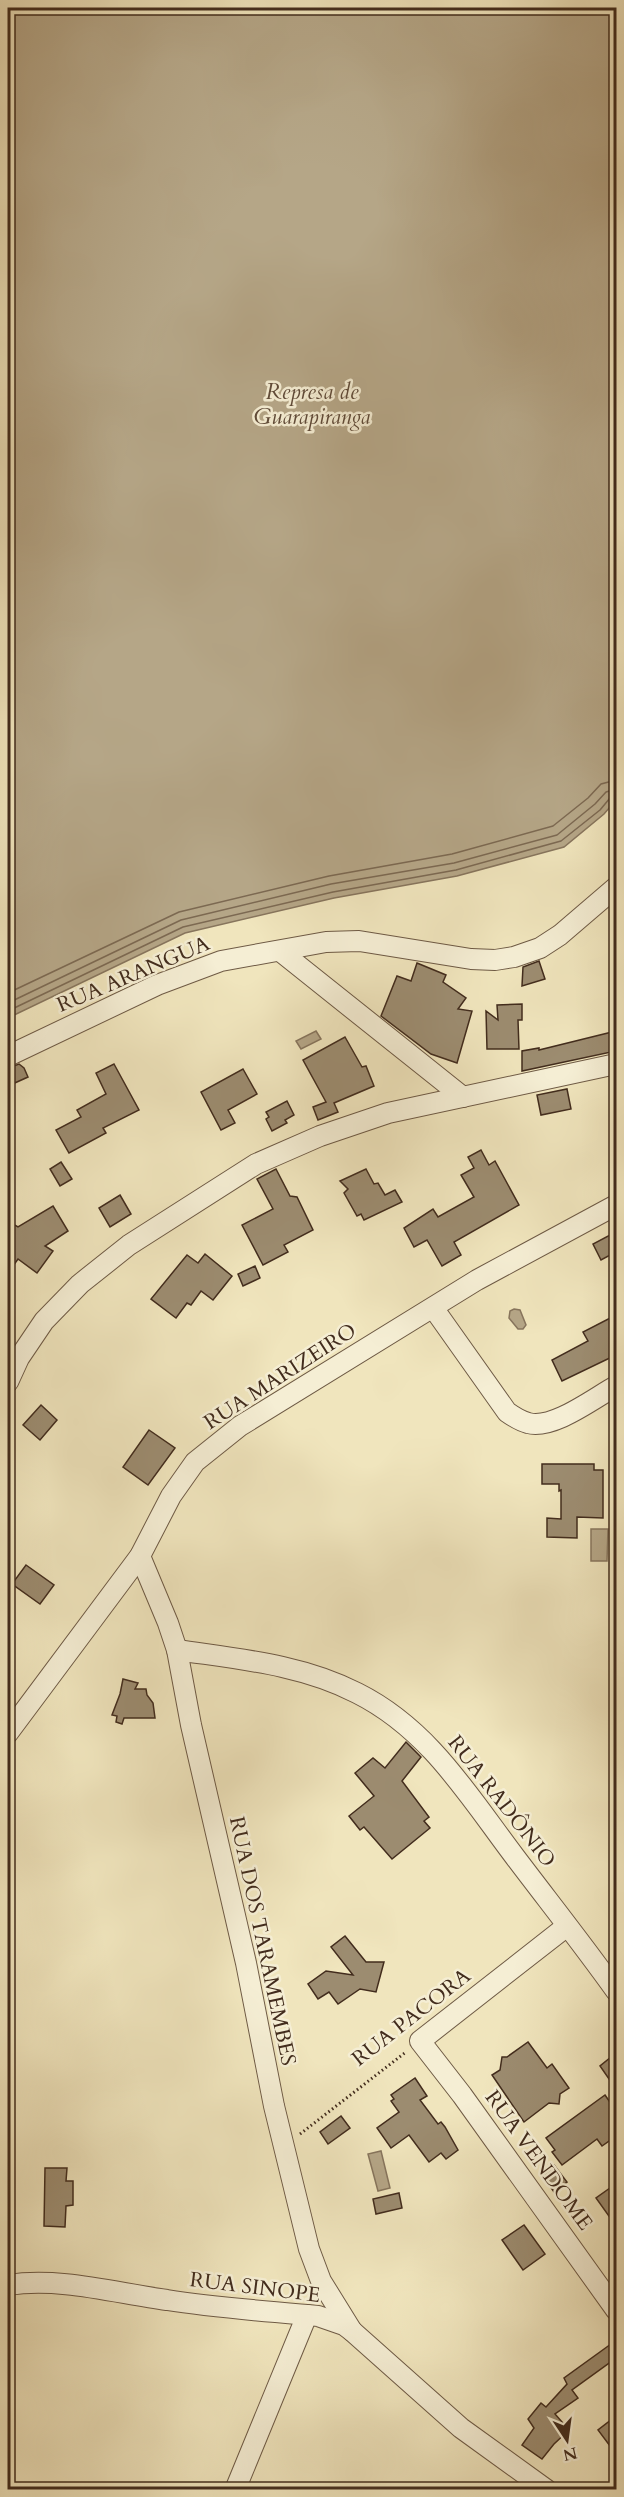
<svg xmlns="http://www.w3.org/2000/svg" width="624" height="2497" font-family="Cardo,serif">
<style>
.water{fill:#b5a687;stroke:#87755d;stroke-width:1.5}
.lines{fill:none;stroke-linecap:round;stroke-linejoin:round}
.shore{stroke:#7c6952;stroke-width:1.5}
.building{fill:#9c8c70;stroke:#422c1d;stroke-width:1.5}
.street-casing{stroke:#6e5a45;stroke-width:22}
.path{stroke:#422c1d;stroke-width:3;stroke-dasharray:1.5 3;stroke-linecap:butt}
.street{stroke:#f5eed4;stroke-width:20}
.labels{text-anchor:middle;stroke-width:5;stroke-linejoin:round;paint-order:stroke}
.street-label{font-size:21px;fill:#422c1d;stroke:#f5eed4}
.water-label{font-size:22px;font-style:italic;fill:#5f4a38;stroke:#f5eed4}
</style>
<rect width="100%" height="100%" fill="#f0e5bd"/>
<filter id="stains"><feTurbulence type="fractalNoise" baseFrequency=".00333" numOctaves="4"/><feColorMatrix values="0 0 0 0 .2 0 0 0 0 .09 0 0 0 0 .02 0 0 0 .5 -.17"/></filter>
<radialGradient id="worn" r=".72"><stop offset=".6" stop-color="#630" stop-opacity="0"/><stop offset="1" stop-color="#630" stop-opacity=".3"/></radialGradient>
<!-- water -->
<g class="water">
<path d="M8,8H616V800L604,814L564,847L457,876L334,898L185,933L8,1018Z"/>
<path d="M316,1031L321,1039L301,1049L296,1041Z"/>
<path d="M514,1309L520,1310L526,1325L523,1329H518L509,1318L510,1311Z"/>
<path d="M591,1529H608L607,1561H591Z"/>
<path d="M381,2151L390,2188L378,2191L368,2154Z"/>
</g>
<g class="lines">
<!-- shore -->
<g class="shore">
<path d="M8,993L179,912L329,876L452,854L553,826L588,798L601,784L616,780"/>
<path d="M8,1003L181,920L331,884L454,863L557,835L595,804L606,792L616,789"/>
<path d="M8,1011L183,927L333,892L456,870L561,841L600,810L610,798L616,797"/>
</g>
</g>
<!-- building -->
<g class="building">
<path d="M539,961L545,979L522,986L523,967Z"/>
<path d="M417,963L446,975L443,982L466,998L458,1009L472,1011L457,1063L431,1054L381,1016L397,976L411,981Z"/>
<path d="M522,1004V1020H518L519,1049H487L486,1011L498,1020L497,1005Z"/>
<path d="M616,1031V1051L522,1071V1051L539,1048V1050Z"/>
<path d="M345,1037L362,1067L366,1066L374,1086L334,1103L338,1112L318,1120L313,1107L326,1102L303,1060Z"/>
<path d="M19,1064L24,1068L28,1077L8,1086V1068Z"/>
<path d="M114,1064L139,1110L103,1128L106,1133L69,1153L56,1130L81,1117L77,1110L106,1094L96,1073Z"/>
<path d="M243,1069L257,1094L228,1110L235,1123L221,1130L201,1092Z"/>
<path d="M567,1089L571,1109L541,1115L537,1095Z"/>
<path d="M287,1101L294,1115L285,1120L287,1123L272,1131L266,1119L269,1117L266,1112Z"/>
<path d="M481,1150L489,1165L495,1161L519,1205L454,1242L461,1255L442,1266L427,1240L414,1247L404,1228L433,1209L438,1217L474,1197L461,1175L474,1168L468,1157Z"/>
<path d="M61,1162L72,1179L60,1186L50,1169Z"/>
<path d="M276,1169L290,1196L297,1197L313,1230L284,1245L288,1252L263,1265L242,1225L273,1209L257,1179Z"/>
<path d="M366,1169L374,1184L378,1183L385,1195L395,1190L402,1202L364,1220L361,1214L357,1216L344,1193L348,1189L340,1181Z"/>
<path d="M120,1195L131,1214L110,1227L99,1208Z"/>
<path d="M53,1206L68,1231L45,1246L53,1251L37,1273L18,1259L8,1273V1232L13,1224L18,1227Z"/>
<path d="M610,1235L616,1252L601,1260L593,1244Z"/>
<path d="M205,1254L232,1276L213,1300L201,1291L191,1305L187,1303L176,1318L151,1299L187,1255L198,1263Z"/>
<path d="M255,1266L260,1278L243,1286L238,1274Z"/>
<path d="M616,1315V1355L562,1381L552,1360L588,1341L583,1332Z"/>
<path d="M41,1405L57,1420L40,1440L23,1425Z"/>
<path d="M149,1430L175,1448L148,1485L123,1467Z"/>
<path d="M542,1464H594V1470H603V1518L577,1517V1538L547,1537V1518L561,1519V1490L559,1491V1484H542Z"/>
<path d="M26,1565L54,1585L40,1604L12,1584Z"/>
<path d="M123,1679L138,1683L135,1689H146L147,1695L153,1703L155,1718H124L122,1724L116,1722L117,1716L112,1715L120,1694Z"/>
<path d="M406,1742L421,1757L402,1781L429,1817L424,1821L430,1828L392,1859L364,1827L360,1830L349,1816L374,1796L355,1773L373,1758L385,1768Z"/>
<path d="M345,1936L366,1962H384L376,1992L360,1989L338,2004L329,1992L318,1999L308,1984L326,1971L353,1975L331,1947Z"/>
<path d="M528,2042L547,2068L552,2064L569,2088L560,2094L559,2104L549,2103L524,2122L492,2075L500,2070L502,2057H507Z"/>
<path d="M616,2053V2089L600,2066Z"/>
<path d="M415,2078L427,2096L420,2100L438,2124L441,2122L445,2127L458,2150L446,2159L441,2153L429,2162L409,2135L391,2148L377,2128L399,2112L391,2101L394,2099L391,2095Z"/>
<path d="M605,2095L616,2111V2136L602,2146L597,2139L562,2165L552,2152L555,2150L546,2138Z"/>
<path d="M341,2116L350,2128L328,2144L320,2132Z"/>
<path d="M554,2165L567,2182L554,2192L542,2175Z"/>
<path d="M45,2168H67L66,2181H73V2205L66,2206L65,2227L44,2226Z"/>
<path d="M610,2188L616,2196V2226L596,2198Z"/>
<path d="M399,2193L402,2208L376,2214L373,2199Z"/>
<path d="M524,2225L545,2254L523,2270L502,2240Z"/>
<path d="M611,2344L616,2352V2358L572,2390L578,2398L555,2414L569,2430L554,2444L542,2459L522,2445L534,2428L528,2419L541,2403L546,2407L567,2384L564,2378Z"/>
<path d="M616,2416V2454L598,2430Z"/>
</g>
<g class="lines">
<defs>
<g id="street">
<path d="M280,951L463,1097"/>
<path d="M8,1056L157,985L221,961L326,942L359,941L471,959L495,960L514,957L540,948L560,935L616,887"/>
<path d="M434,1309L507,1412C514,1417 520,1421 528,1423C553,1430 594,1398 616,1386"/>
<path d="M8,1382L19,1358L44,1321L80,1284L129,1245L256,1164L320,1136L388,1113L616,1064"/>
<path d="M140,1556L168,1623L177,1650L191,1725L246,1963L274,2106L309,2249L321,2281L352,2331"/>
<path d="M177,1650C237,1659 301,1664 357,1693C429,1729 468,1795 515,1857C549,1902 584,1946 616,1991"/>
<path d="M8,1733L140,1556L171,1496L195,1462L240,1426L477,1280L616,1205"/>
<path d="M567,1926L420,2041L462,2095L616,2310"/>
<path d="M8,2285C60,2277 115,2293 167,2300C217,2308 267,2311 318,2316L344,2325L352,2331L461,2428L547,2490"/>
<path d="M235,2490L307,2315"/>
</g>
</defs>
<!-- street casing -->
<use href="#street" class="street-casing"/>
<!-- path -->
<path class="path" d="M300,2134L406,2052"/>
<!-- street -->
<use href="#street" class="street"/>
</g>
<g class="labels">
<!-- street labels -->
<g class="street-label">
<text transform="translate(133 974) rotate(-23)" y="7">RUA ARANGUA</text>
<text transform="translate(280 1376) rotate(-33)" y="7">RUA MARIZEIRO</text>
<text transform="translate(502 1801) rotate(52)" y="7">RUA RADÔNIO</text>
<text transform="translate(263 1941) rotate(78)" y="7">RUA DOS TARAMEMBES</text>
<text transform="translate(411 2017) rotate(-38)" y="7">RUA PACORA</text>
<text transform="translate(539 2160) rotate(54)" y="7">RUA VENDOME</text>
<text transform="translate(255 2287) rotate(7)" y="7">RUA SINOPE</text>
</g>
<!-- water labels -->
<g class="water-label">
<text x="312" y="399">Represa de<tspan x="312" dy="25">Guarapiranga</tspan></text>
</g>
</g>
<!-- margin -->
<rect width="624" height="2497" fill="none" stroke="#f0e5bd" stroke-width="30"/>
<rect x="9" y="9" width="606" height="2479" fill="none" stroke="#422c1d" stroke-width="3"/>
<rect x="15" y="15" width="594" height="2467" fill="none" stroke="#422c1d" stroke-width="1.5"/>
<!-- north arrow -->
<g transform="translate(567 2440) rotate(167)" stroke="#f5eed4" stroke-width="4.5" paint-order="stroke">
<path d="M0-4.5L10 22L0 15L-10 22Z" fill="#422c1d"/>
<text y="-9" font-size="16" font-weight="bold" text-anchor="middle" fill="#422c1d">N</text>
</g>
<rect width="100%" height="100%" filter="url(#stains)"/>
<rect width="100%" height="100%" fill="url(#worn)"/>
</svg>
